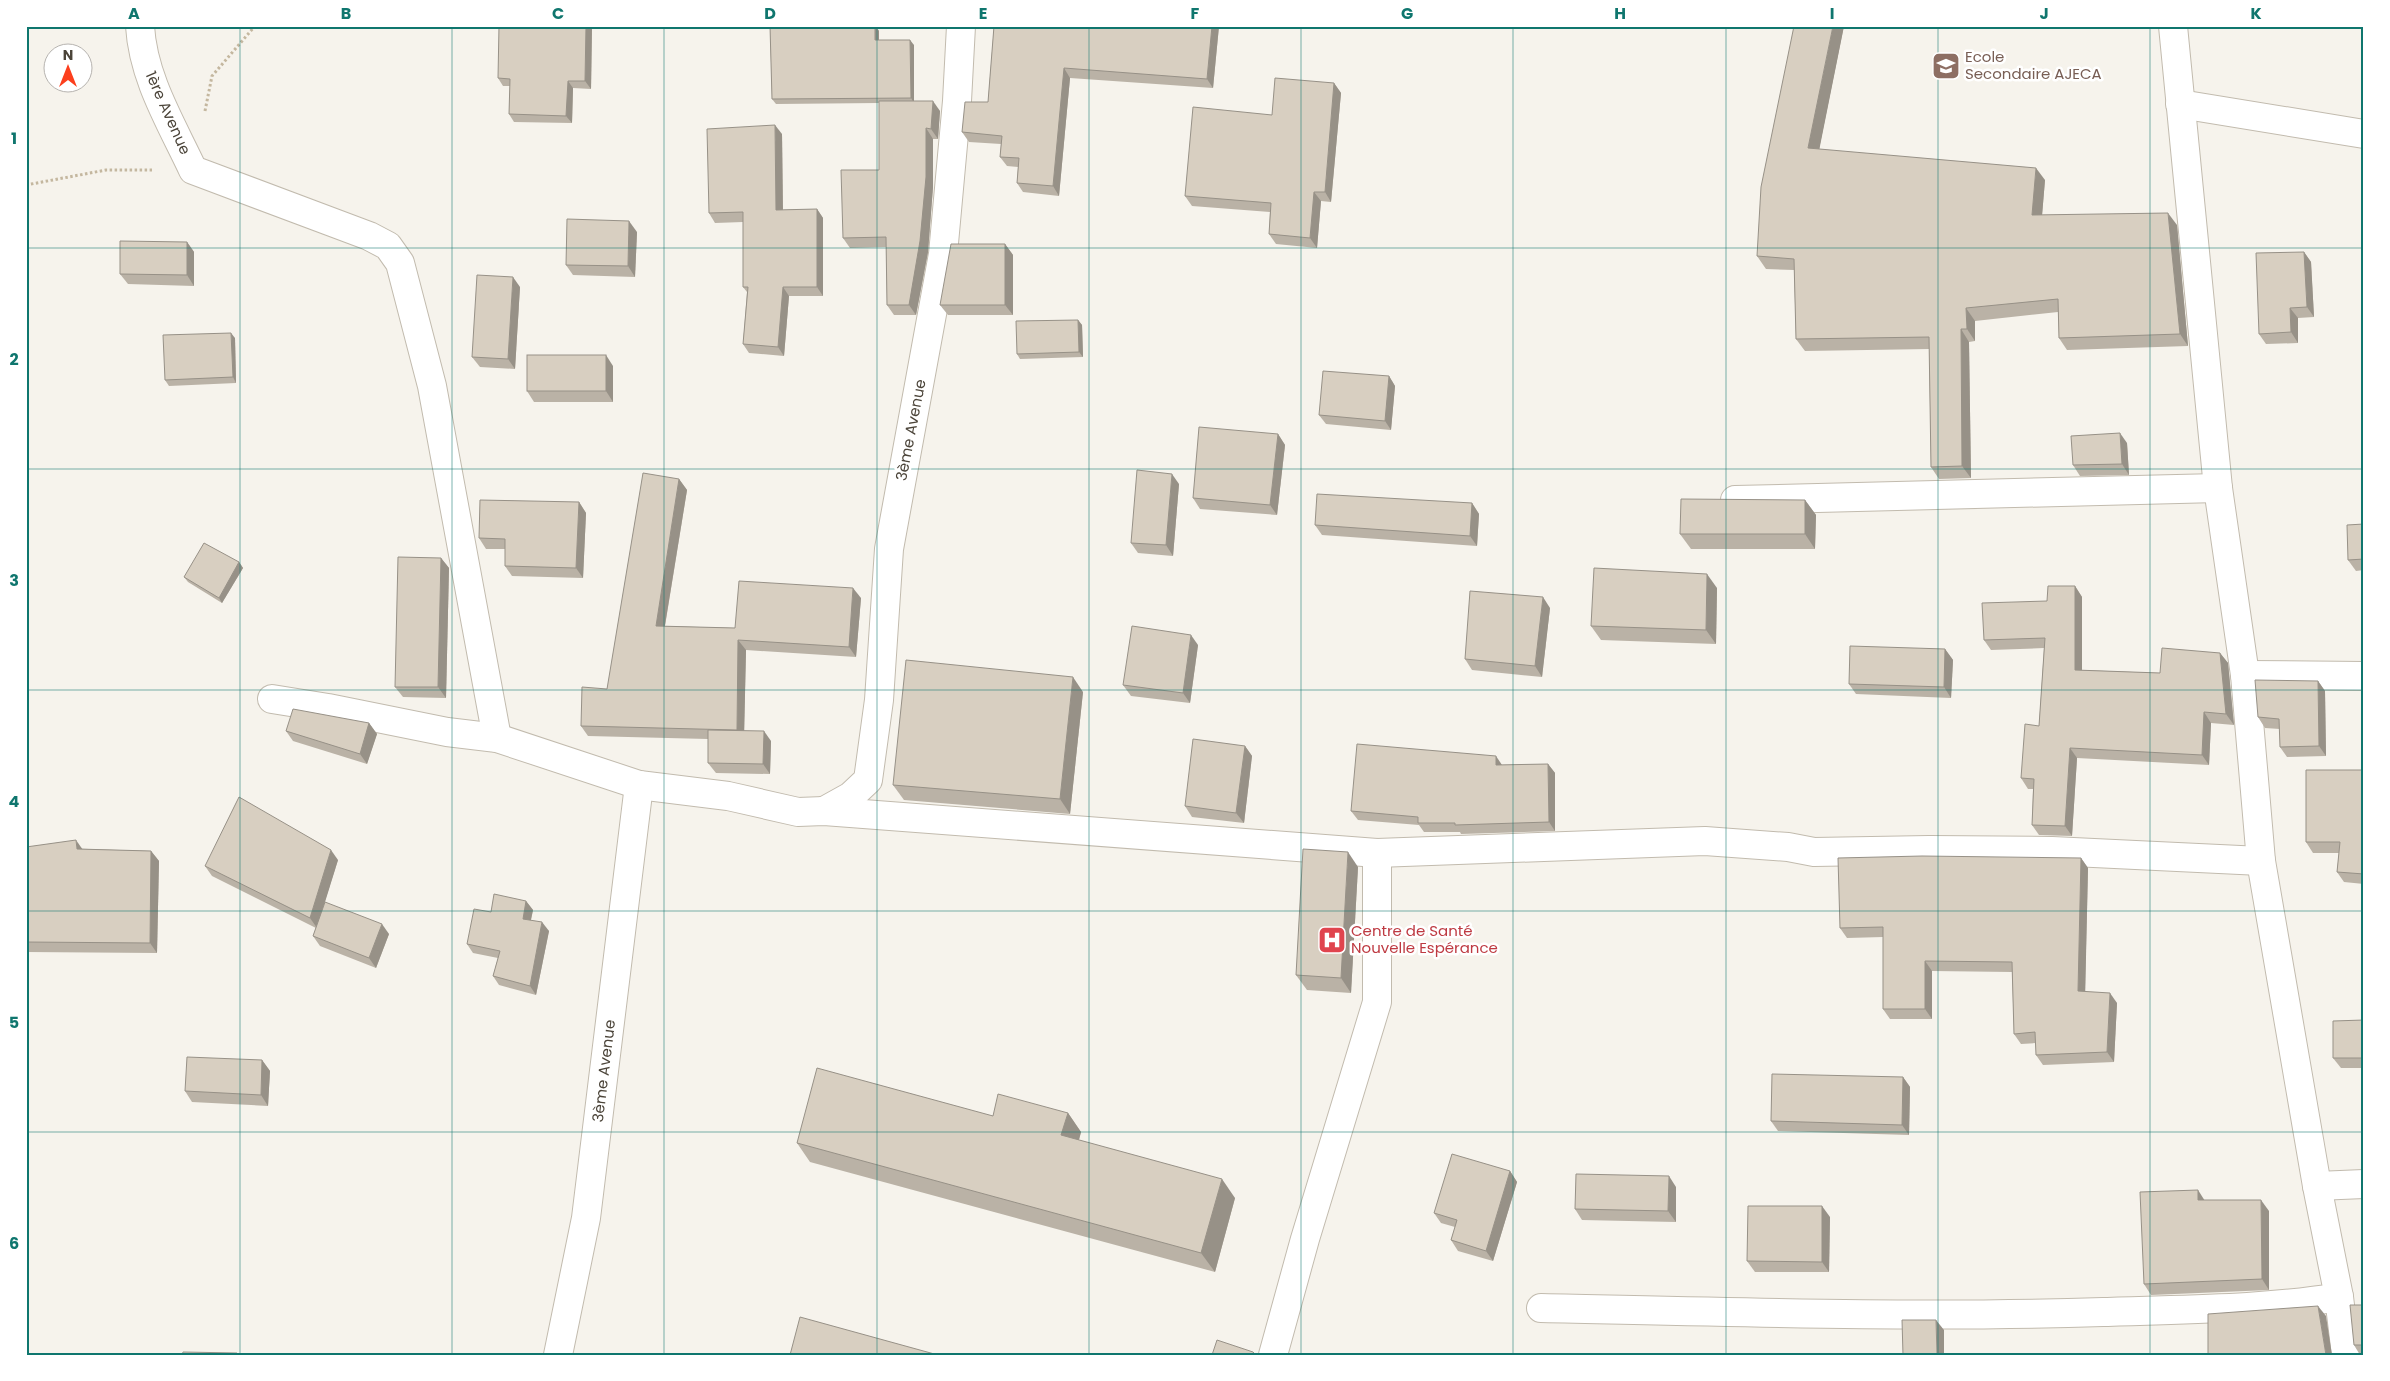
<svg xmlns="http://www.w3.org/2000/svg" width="2390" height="1381" font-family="Poppins,sans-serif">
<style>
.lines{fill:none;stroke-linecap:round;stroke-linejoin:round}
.street-casing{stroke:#c2bbae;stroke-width:30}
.path{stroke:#c4b79f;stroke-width:3;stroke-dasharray:2.5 2.5;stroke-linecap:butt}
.street{stroke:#fff;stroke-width:28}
.wall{fill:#bab2a6}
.shaded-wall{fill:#979187}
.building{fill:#d8cfc1;stroke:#979187}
.grid{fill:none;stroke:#0f766e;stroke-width:1;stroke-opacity:0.55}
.labels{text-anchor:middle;stroke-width:5;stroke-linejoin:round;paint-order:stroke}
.education-label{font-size:15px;fill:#785e54;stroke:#fff;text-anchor:start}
.street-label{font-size:15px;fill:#4b4439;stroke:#fff}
.health-label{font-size:15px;fill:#be3a42;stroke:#fff;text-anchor:start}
.neatline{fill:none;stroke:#0f766e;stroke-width:2}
.grid-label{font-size:16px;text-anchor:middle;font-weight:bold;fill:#0f766e}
</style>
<rect width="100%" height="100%" fill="#f6f3ec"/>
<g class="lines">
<defs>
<g id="street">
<path d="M140,26C143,78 171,123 193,170L369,236L388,246L400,263L432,386L497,738"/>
<path d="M2173,26L2218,488L2245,675L2261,861L2317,1186L2339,1297L2346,1355"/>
<path d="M2180,104L2364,134"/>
<path d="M1735,500L2218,488"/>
<path d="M2245,675L2364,676"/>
<path d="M272,699L328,708L447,732L497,738L639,785L728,796L798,812L824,811L1377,853L1705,841L1788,847L1814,852L1929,850L2052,851L2261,861"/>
<path d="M824,811L851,796L868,780L879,700L889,549L943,254L957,101L961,26"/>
<path d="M2317,1186L2364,1184"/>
<path d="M1541,1308C1729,1312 1916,1318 2103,1312C2182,1309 2261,1310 2339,1297"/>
<path d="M558,1355L586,1218L639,785"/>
<path d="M1273,1355L1305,1239L1377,1002V853"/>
</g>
</defs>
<!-- street casing -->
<use href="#street" class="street-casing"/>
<!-- path -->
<g class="path">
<path d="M205,111L212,76L255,26"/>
<path d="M26,185L106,170H152"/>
</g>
<!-- street -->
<use href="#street" class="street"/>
</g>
<!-- wall -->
<g class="wall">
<path d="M592,26L591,89L573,88L572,123L514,122L509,114L510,86H503L498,78Z"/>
<path d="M770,26H876L879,31V40L914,45V101L940,111L938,139H933V187L928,252L916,315H894L887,305L886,247L850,248L843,238L879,170V103L776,104L772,99Z"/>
<path d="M994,26H1219L1213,88L1070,78L1059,196L1023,192L1017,183L1018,167L1007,166L1000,157L1001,144L969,142L962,132L988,102Z"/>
<path d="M1844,26L1819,149L2045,180L2042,215L2177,225L2188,346L2067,350L2059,338L2058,312L1975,321V341L1969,342L1971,478L1939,479L1931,467L1929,349L1805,351L1796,339L1794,270L1766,269L1757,256Z"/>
<path d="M1334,83L1341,93L1331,202L1321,201L1317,248L1276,244L1269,234L1270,212L1192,206L1185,196L1272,115Z"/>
<path d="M782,134L783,210L817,209L823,218V296H789L784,356L749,353L743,344L747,292L743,287V222L715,223L709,213Z"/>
<path d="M637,232L635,277L573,275L566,265Z"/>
<path d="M187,242L194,252V286L128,284L120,274Z"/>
<path d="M1005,244L1013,255V315H948L940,305Z"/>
<path d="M2304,252L2311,262L2314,317L2298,318V343L2266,344L2259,334Z"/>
<path d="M520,287L515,369L480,367L472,357Z"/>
<path d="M1078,320L1082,325L1083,357L1020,359L1017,354Z"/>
<path d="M235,338L236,383L169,386L165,380Z"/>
<path d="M613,366V402H534L527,391Z"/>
<path d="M1389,376L1395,386L1391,430L1326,424L1319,415Z"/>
<path d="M1278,434L1285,445L1277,515L1200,509L1193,498Z"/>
<path d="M2127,443L2129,475L2080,476L2073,465Z"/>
<path d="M679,479L687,490L665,626L735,628L861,598L856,657L746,650L744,731L771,741L770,774L716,773L708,763V739L588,736L581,726L607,689Z"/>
<path d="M1179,484L1173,556L1138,553L1131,543Z"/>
<path d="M1805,500L1816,515L1815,549H1691L1680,534Z"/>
<path d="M579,502L586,513L583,578L512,576L505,566V549H486L479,538Z"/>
<path d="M1472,503L1479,514L1477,546L1322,535L1315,525Z"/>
<path d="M2364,524V570L2356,571L2348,560Z"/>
<path d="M441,558L449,568L446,698L403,697L395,687Z"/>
<path d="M239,562L243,568L222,603L188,582L184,577Z"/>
<path d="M2075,586L2082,597V670L2160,673L2220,653L2228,663L2234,725L2211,723L2209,765L2077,758L2072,836L2039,835L2032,825L2033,789H2028L2021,778L2039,726L2044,648L1991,650L1984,640L2047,601Z"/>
<path d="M1717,588L1716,644L1601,640L1591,626Z"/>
<path d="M1550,608L1542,677L1472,670L1465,659Z"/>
<path d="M1198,645L1190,703L1131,696L1123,685Z"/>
<path d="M1945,649L1953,660L1951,698L1856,694L1849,684Z"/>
<path d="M2318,681L2325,691L2326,756L2287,757L2280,747V729L2265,728L2258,717Z"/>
<path d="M1083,692L1070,814L904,800L893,785Z"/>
<path d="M369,723L377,734L367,764L293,741L286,731Z"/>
<path d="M1245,746L1252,756L1244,823L1192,817L1185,806Z"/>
<path d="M1548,764L1555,773V831L1461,834L1460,832H1424L1419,825L1358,820L1351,811L1502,765Z"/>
<path d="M2364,770V884L2344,882L2337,872L2339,853H2313L2306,842Z"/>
<path d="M26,847L151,851L159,861L157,953L26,952Z"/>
<path d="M2081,858L2088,868L2085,991L2117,1003L2114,1062L2043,1065L2036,1055V1043L2021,1044L2014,1034L2012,972L1932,971V1019H1890L1883,1009V937L1847,938L1840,928Z"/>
<path d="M338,860L323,907L389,934L376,968L320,946L313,936L316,928L212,876L205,866Z"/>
<path d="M1358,867L1351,993L1307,990L1296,975Z"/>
<path d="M526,901L533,910L531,920L549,931L536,995L499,985L493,976L498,958L473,953L467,944L491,912Z"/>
<path d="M2364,1020V1068H2341L2333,1058Z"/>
<path d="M262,1060L270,1071L268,1106L192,1102L185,1091Z"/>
<path d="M1903,1077L1910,1087L1909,1135L1778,1131L1771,1121Z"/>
<path d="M1068,1113L1081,1132L1079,1140L1235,1198L1215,1272L810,1162L797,1143L993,1116Z"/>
<path d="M1510,1171L1517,1182L1493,1261L1458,1251L1451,1240L1455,1227L1441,1223L1434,1213Z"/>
<path d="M1676,1187V1222L1582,1220L1575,1209Z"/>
<path d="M2205,1200L2269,1211V1290L2151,1295L2144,1284Z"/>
<path d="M1830,1217L1829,1272H1755L1747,1261Z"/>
<path d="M2364,1305V1355H2360L2354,1345Z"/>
</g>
<!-- shaded-wall -->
<g class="shaded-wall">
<path d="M586,26H592L591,89L585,81Z"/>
<path d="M875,26L879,31V45L875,40Z"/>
<path d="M1212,26H1219L1213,88L1207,79Z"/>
<path d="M1833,26H1844L1817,161L1808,148Z"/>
<path d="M910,40L914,45V103L911,98Z"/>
<path d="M1064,68L1070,78L1059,196L1053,186Z"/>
<path d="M568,81L573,88L572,123L566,116Z"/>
<path d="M1334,83L1341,93L1331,202L1325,192Z"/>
<path d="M933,101L940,111L938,139L931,129Z"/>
<path d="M775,125L782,134L783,219L776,210Z"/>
<path d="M926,128L933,139V187L928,252L916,315L909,305Z"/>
<path d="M2036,168L2045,180L2041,228L2032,215Z"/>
<path d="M1314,192L1321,201L1317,248L1310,238Z"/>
<path d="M817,209L823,218V296L817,287Z"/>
<path d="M2168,213L2177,225L2188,346L2180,334Z"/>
<path d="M629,221L637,232L635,277L628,266Z"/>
<path d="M187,242L194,252V286L187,275Z"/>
<path d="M1005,244L1013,255V315L1005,305Z"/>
<path d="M2304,252L2311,262L2314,317L2307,307Z"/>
<path d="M513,277L520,287L515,369L508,359Z"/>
<path d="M783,287L789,296L784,356L778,347Z"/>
<path d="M1966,308L1975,321V341L1967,329Z"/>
<path d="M2290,308L2298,318V343L2291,332Z"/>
<path d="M1078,320L1082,325L1083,357L1079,352Z"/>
<path d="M1961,329L1969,342L1971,478L1962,466Z"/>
<path d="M231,333L235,338L236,383L233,377Z"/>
<path d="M606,355L613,366V402L606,391Z"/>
<path d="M1389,376L1395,386L1391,430L1385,421Z"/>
<path d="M2120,433L2127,443L2129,475L2122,464Z"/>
<path d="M1278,434L1285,445L1277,515L1270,505Z"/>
<path d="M1172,474L1179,484L1173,556L1166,545Z"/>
<path d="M679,479L687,490L663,637L656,626Z"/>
<path d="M1805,500L1816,515L1815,549L1805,534Z"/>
<path d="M579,502L586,513L583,578L576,568Z"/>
<path d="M1472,503L1479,514L1477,546L1470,536Z"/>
<path d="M441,558L449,568L446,698L438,687Z"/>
<path d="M239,562L243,568L222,603L219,598Z"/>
<path d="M1707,574L1717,588L1716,644L1706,630Z"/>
<path d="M2075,586L2082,597V680L2075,670Z"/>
<path d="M853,588L861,598L856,657L849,647Z"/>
<path d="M1543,597L1550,608L1542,677L1535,666Z"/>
<path d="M1191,635L1198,645L1190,703L1183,693Z"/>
<path d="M738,640L746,650L744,740L737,730Z"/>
<path d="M1945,649L1953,660L1951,698L1944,687Z"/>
<path d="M2220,653L2228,663L2234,725L2226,714Z"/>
<path d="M1073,677L1083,692L1070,814L1060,799Z"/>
<path d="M2318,681L2325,691L2326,756L2319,746Z"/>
<path d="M2204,712L2211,723L2209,765L2202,755Z"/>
<path d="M369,723L377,734L367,764L360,754Z"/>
<path d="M764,731L771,741L770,774L763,764Z"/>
<path d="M1245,746L1252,756L1244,823L1236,813Z"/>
<path d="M2070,748L2077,758L2072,836L2065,826Z"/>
<path d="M1496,756L1502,765V775L1496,765Z"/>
<path d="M1548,764L1555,773V831L1549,822Z"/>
<path d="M76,840L83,850L77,849Z"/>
<path d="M331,850L338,860L317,928L310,918Z"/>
<path d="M151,851L159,861L157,953L150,943Z"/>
<path d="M1348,852L1358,867L1351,993L1341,978Z"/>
<path d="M2081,858L2088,868L2085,1001L2078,991Z"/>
<path d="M526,901L533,910L529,928L523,919Z"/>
<path d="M542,922L549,931L536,995L530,986Z"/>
<path d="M382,924L389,934L376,968L369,958Z"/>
<path d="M1925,961L1932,971V1019L1925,1009Z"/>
<path d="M2110,993L2117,1003L2114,1062L2107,1052Z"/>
<path d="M262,1060L270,1071L268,1106L261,1095Z"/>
<path d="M1903,1077L1910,1087L1909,1135L1902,1125Z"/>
<path d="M1068,1113L1081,1132L1075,1154L1061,1135Z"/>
<path d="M1510,1171L1517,1182L1493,1261L1486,1251Z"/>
<path d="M1669,1176L1676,1187V1222L1668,1211Z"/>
<path d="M1222,1179L1235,1198L1215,1272L1201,1253Z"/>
<path d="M2198,1190L2205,1201L2198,1200Z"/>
<path d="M2261,1200L2269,1211V1290L2262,1279Z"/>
<path d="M1822,1206L1830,1217L1829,1272L1822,1262Z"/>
<path d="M2318,1306L2326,1316L2332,1355H2326Z"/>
<path d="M1936,1320L1944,1330V1355H1937Z"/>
</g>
<!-- building -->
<g class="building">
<path d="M499,26H586L585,81H568L566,116L509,114L510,79L498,78Z"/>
<path d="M770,26H875V40H910L911,98L772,99Z"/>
<path d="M994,26H1212L1207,79L1064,68L1053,186L1017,183L1019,158L1000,157L1002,136L962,132L965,102H988Z"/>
<path d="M1794,26H1833L1808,148L2036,168L2032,215L2168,213L2180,334L2059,338L2058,299L1966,308L1967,329H1961L1962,466L1931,467L1929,337L1796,339L1794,259L1757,256L1761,187Z"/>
<path d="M1275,78L1334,83L1325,192H1314L1310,238L1269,234L1271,203L1185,196L1193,107L1272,115Z"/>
<path d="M879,101H933L931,129L926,128V177L920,241L909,305H887L886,237L843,238L841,170H879Z"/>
<path d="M775,125L776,210L817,209V287H783L778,347L743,344L748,287H743V212L709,213L707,129Z"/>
<path d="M567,219L629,221L628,266L566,265Z"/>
<path d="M120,241L187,242V275L120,274Z"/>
<path d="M951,244H1005V305H940Z"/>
<path d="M2304,252L2307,307L2290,308L2291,332L2259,334L2256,253Z"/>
<path d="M477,275L513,277L508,359L472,357Z"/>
<path d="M1078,320L1079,352L1017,354L1016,321Z"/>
<path d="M231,333L233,377L165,380L163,335Z"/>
<rect x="527" y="355" width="79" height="36"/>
<path d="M1323,371L1389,376L1385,421L1319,415Z"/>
<path d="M1199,427L1278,434L1270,505L1193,498Z"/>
<path d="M2120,433L2122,464L2073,465L2071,436Z"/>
<path d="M1137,470L1172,474L1166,545L1131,543Z"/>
<path d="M643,473L679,479L656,626L735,628L739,581L853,588L849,647L738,640L737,730L581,726L582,687L607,689Z"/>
<path d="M1317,494L1472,503L1470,536L1315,525Z"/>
<path d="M1681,499L1805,500V534H1680Z"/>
<path d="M480,500L579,502L576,568L505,566V539L479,538Z"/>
<path d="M2364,524V559L2348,560L2347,525Z"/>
<path d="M204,543L239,562L219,598L184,577Z"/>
<path d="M398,557L441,558L438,687H395Z"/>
<path d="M1594,568L1707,574L1706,630L1591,626Z"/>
<path d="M2048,586H2075V670L2160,673L2162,648L2220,653L2226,714L2204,712L2202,755L2070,748L2065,826L2032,825L2034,779L2021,778L2025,724L2039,726L2045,638L1984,640L1982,603L2047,601Z"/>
<path d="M1470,591L1543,597L1535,666L1465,659Z"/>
<path d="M1132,626L1191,635L1183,693L1123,685Z"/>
<path d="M1850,646L1945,649L1944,687L1849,684Z"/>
<path d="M906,660L1073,677L1060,799L893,785Z"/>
<path d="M2255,680L2318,681L2319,746L2280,747L2279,719L2258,717Z"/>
<path d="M293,709L369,723L360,754L286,731Z"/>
<path d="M708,730L764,731L763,764L708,763Z"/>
<path d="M1193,739L1245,746L1236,813L1185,806Z"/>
<path d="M1357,744L1496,756V765L1548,764L1549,822L1455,825V823H1418V817L1351,811Z"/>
<path d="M2306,770H2364V874L2337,872L2340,842H2306Z"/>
<path d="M239,797L331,850L310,918L205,866Z"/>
<path d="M76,840L77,849L151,851L150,943L26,942V847Z"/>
<path d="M1303,849L1348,852L1341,978L1296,975Z"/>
<path d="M1922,856L2081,858L2078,991L2110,993L2107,1052L2036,1055L2035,1032L2014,1034L2012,962L1925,961V1009H1883V927L1840,928L1838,858Z"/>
<path d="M494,894L526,901L523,919L542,922L530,986L493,976L500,951L467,944L474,909L491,912Z"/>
<path d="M325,902L382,924L369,958L313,936Z"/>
<path d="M2364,1020V1058H2333V1021Z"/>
<path d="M187,1057L262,1060L261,1095L185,1091Z"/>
<path d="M817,1068L993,1116L998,1094L1068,1113L1061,1135L1222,1179L1201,1253L797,1143Z"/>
<path d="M1772,1074L1903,1077L1902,1125L1771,1121Z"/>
<path d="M1452,1154L1510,1171L1486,1251L1451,1240L1457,1220L1434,1213Z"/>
<path d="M1576,1174L1669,1176L1668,1211L1575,1209Z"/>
<path d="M2198,1190V1200H2261L2262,1279L2144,1284L2140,1192Z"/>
<path d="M1748,1206H1822V1262L1747,1261Z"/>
<path d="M2350,1305H2364V1345H2354Z"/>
<path d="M2318,1306L2326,1355H2208V1314Z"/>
<path d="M800,1317L938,1355H790Z"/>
<path d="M1902,1320H1936L1937,1355H1903Z"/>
<path d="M1217,1340L1253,1352L1256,1355H1212Z"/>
<path d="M183,1352L237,1353V1355H182Z"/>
</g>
<!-- grid -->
<path class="grid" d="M240,26V1355M452,26V1355M664,26V1355M877,26V1355M1089,26V1355M1301,26V1355M1513,26V1355M1726,26V1355M1938,26V1355M2150,26V1355M26,248H2364M26,469H2364M26,690H2364M26,911H2364M26,1132H2364"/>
<!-- icons -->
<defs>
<symbol id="school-square" viewBox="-11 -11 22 22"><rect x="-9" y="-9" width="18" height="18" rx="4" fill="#8d6e63" stroke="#fff"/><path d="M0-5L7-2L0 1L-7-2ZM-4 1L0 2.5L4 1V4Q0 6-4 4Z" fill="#fff"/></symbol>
<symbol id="hospital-square" viewBox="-11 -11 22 22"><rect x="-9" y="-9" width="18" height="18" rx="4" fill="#e0444e" stroke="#fff"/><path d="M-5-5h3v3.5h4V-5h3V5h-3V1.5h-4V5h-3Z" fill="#fff"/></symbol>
</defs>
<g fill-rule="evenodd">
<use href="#school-square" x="1930" y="50" width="32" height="32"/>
<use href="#hospital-square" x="1316" y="924" width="32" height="32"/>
</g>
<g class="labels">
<!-- education labels -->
<g class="education-label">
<text x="1965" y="62">Ecole<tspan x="1965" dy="17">Secondaire AJECA</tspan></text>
</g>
<!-- street labels -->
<g class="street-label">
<text transform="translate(168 113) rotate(66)" y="5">1ère Avenue</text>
<text transform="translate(911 430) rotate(-79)" y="5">3ème Avenue</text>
<text transform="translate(604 1071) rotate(-83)" y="5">3ème Avenue</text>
</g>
<!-- health labels -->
<g class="health-label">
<text x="1351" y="936">Centre de Santé<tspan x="1351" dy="17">Nouvelle Espérance</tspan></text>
</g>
</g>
<!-- border -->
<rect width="2390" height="1381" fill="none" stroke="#ffffff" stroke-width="55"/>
<!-- north arrow -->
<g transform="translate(68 68)"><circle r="24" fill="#ffffff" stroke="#b7b4b0"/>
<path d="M0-4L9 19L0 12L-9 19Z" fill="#fc3f1d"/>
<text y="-8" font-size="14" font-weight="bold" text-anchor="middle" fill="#4b4439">N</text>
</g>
<rect x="28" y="28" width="2334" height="1326" class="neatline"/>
<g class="grid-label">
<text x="134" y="19">A</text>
<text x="346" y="19">B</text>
<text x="558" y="19">C</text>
<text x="770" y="19">D</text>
<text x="983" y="19">E</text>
<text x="1195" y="19">F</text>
<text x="1407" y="19">G</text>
<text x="1620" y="19">H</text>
<text x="1832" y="19">I</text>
<text x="2044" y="19">J</text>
<text x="2256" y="19">K</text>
<text x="14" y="144">1</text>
<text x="14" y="365">2</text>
<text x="14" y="586">3</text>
<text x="14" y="807">4</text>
<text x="14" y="1028">5</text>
<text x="14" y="1249">6</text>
</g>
</svg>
